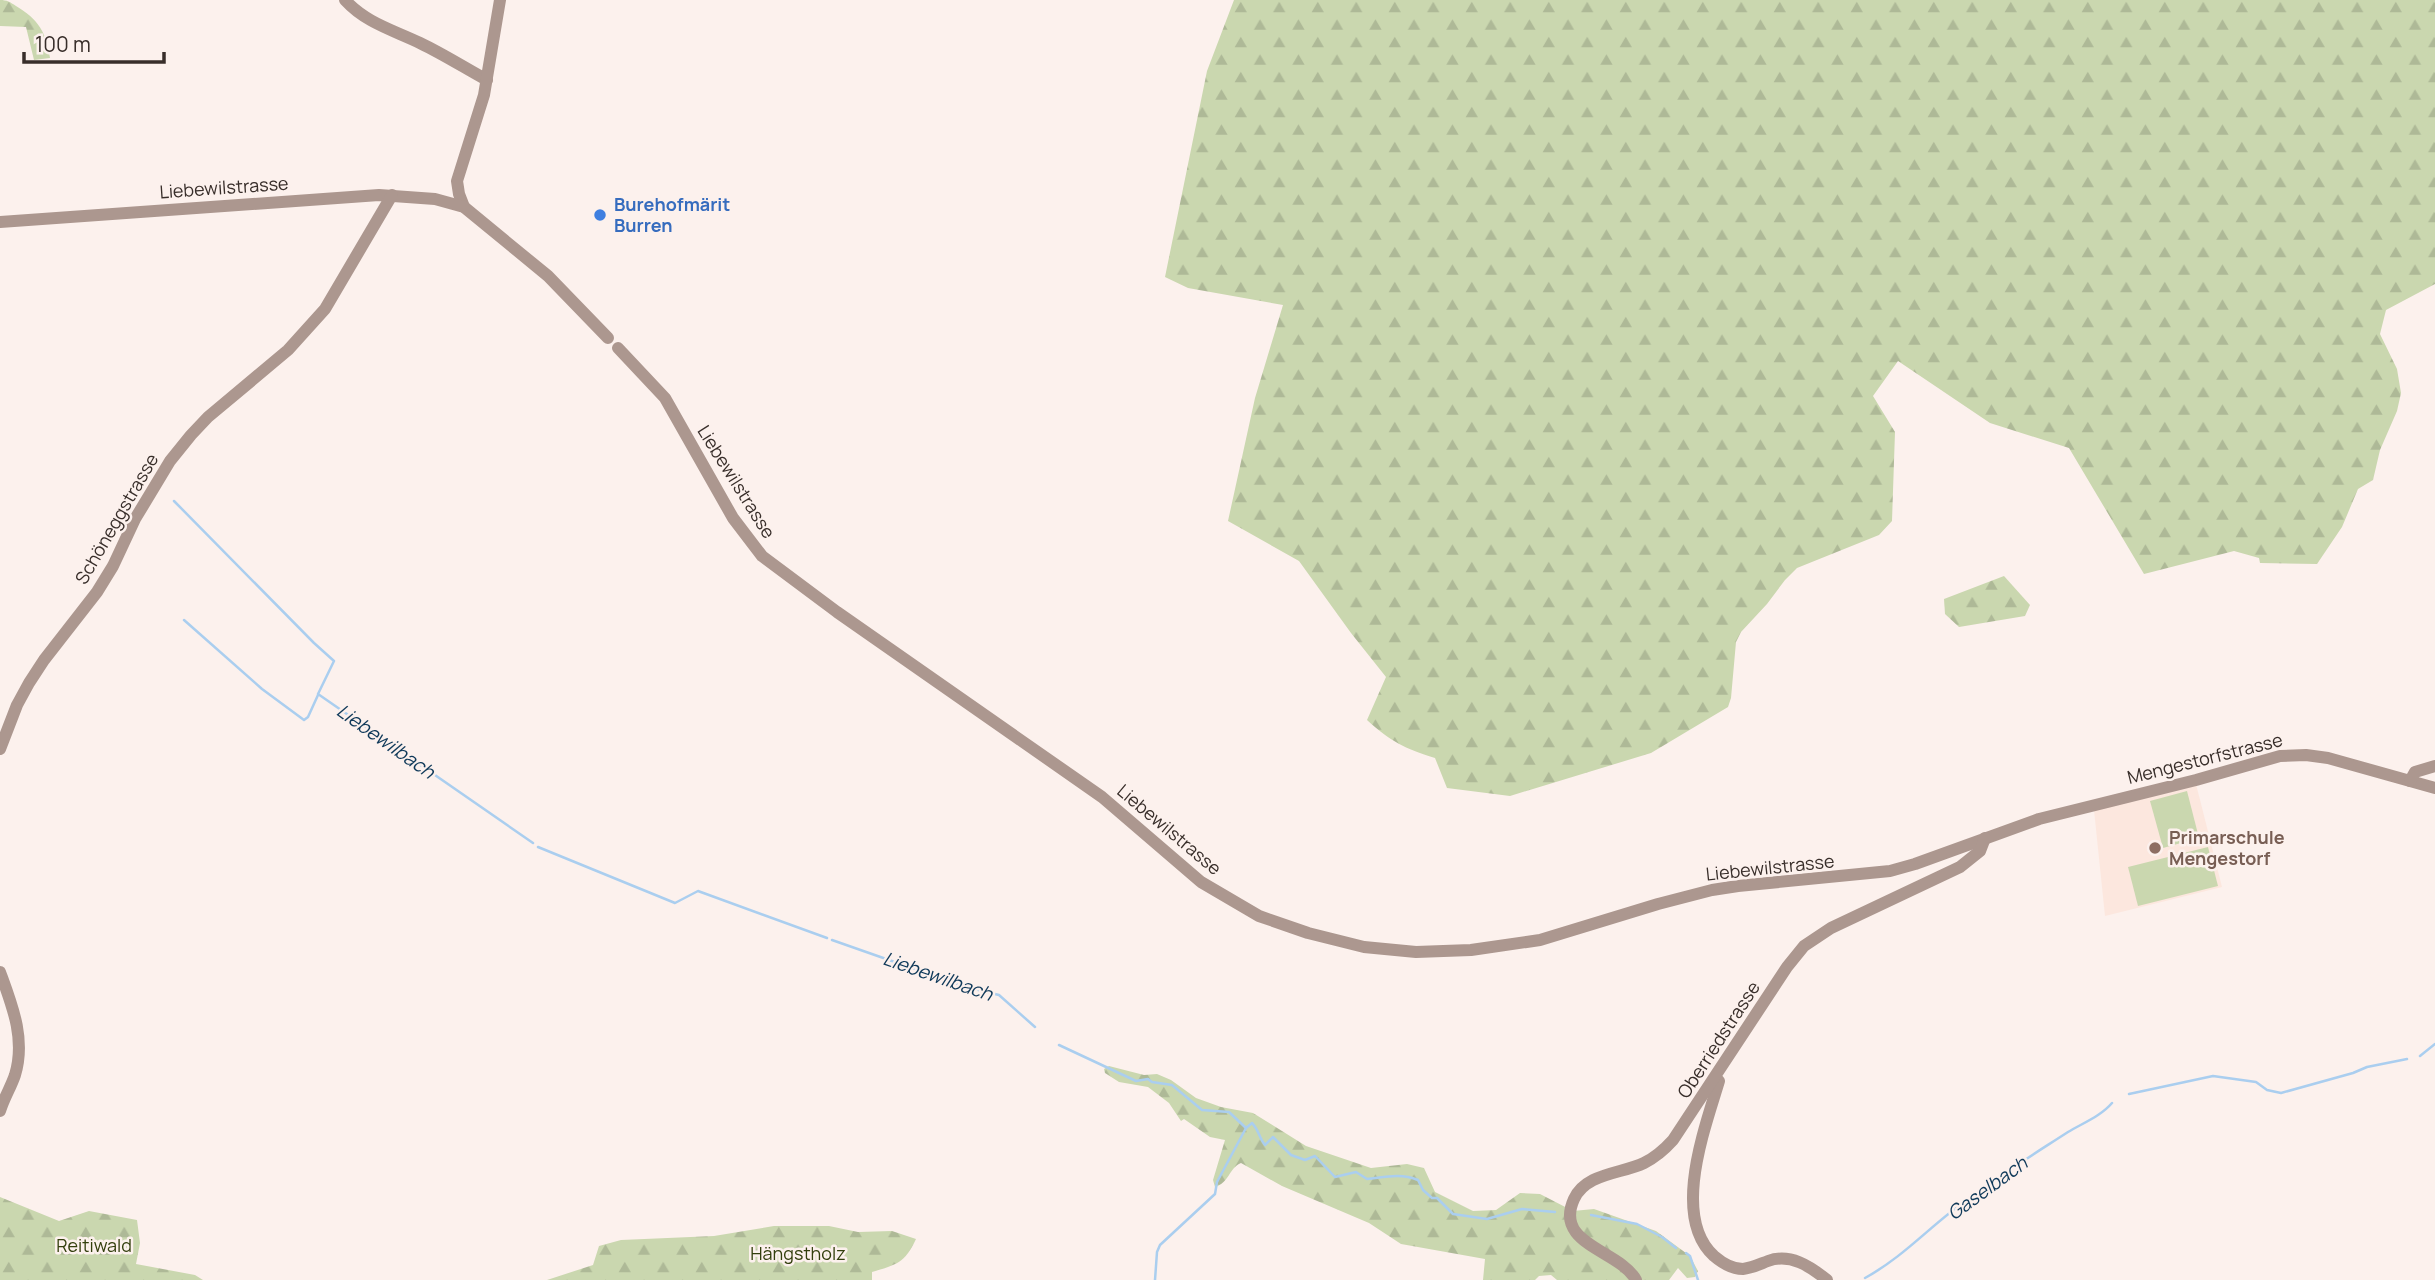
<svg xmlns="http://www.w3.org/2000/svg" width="2435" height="1280" font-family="Manrope,sans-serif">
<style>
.built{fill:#fce7de}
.forest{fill:url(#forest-firs)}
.pitch{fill:#cad7af}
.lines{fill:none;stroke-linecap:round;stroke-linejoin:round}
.stream{stroke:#aaceef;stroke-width:2.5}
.minor{stroke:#ac978f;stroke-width:12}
.shop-dot{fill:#3f7fe0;stroke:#fcf1ed;stroke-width:2.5}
.education-dot{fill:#8d6e63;stroke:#fcf1ed;stroke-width:2.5}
.labels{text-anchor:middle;stroke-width:5;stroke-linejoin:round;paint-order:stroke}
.street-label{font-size:18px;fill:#382e2a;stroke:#fcf1ed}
.shop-label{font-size:18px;font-weight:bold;fill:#366cbe;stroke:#fcf1ed;text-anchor:start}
.education-label{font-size:18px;font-weight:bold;fill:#785e54;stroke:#fcf1ed;text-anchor:start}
.park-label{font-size:18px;fill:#333f0d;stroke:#fcf1ed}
.water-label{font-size:19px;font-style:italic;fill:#0f3959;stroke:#fcf1ed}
</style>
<defs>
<pattern id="forest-firs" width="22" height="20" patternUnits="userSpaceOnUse" patternTransform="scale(1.75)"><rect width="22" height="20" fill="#cad7af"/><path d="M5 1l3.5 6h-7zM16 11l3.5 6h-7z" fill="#aeb997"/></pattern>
</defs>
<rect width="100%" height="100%" fill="#fcf1ed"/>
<!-- built -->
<path class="built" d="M2196,784L2222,887L2105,916L2094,810Z"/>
<!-- forest -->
<g class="forest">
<path d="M0,0C7,0 10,2 16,6C38,19 47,33 50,58L34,60L26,27L0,26Z"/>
<path d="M1234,0H2435V284L2386,310L2380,334L2397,369L2401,393L2397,411L2380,450L2373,480L2358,489L2342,527L2317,564L2260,563L2259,558L2234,551L2144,574L2069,448L1990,423L1898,361L1873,396L1895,432L1892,521L1879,535L1797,568L1785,580L1767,604L1741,632L1736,642L1731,698L1728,707L1651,753L1510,796L1447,788L1435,758C1404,748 1391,742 1367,720L1386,677L1351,633L1299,561L1228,521L1255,398L1283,305L1188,288L1165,277L1207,71Z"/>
<path d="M2004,576L2030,605L2025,616L1959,627L1945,614L1944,599Z"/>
<path d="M1109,1066L1144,1075L1157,1074L1171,1080L1196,1098L1221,1107L1253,1113L1306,1146L1371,1168L1407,1164L1424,1168L1435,1192L1473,1211L1496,1210L1520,1193L1540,1194L1573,1211L1594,1209L1656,1231L1690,1256L1698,1271L1695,1277L1687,1278L1678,1268L1669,1280H1557L1551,1275L1539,1276L1535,1280H1483L1485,1259L1401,1244L1369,1223L1282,1186L1241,1163C1229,1168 1229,1183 1215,1187L1213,1180L1225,1140L1210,1137L1184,1119L1181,1121L1169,1103L1148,1087L1119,1082L1105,1073L1104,1069Z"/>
<path d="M0,1197L59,1221L89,1211L137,1220L140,1243L136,1264L195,1275L203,1280H0Z"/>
<path d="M774,1226H829L858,1232L892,1231L916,1239C905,1263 896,1265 872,1272V1280H547L593,1265L599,1246L621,1240L714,1236Z"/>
</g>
<!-- pitch -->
<g class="pitch">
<path d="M2187,791L2199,838L2163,848L2150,801Z"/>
<path d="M2208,847L2218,886L2138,906L2128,867Z"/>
</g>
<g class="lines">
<!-- stream -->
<g class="stream">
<path d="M174,501L314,643L334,661L318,694L533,843"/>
<path d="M184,620L262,689L304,720L308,717L318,695"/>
<path d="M538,847L675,903L698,891L827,938"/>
<path d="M832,940L966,987L999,995L1035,1027"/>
<path d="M1059,1045L1136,1081L1148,1079L1152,1082L1172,1085L1202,1110L1229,1112L1246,1128L1252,1123C1259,1130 1259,1138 1265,1145L1273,1137L1291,1155L1305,1160L1315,1156L1335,1177L1356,1172L1367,1179C1386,1177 1400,1173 1418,1180L1423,1190L1432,1198H1437L1453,1214L1487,1219L1522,1209L1555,1212"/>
<path d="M2420,1056L2435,1044"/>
<path d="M2129,1094L2213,1076L2256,1082L2267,1090L2281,1093L2353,1073L2367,1067L2407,1059"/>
<path d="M1591,1215L1637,1224L1662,1237L1676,1248"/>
<path d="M1686,1253L1690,1256L1698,1280"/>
<path d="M1865,1278C1905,1256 1932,1224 1968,1199C2000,1175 2034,1154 2068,1132C2083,1123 2101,1116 2112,1103"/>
<path d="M1155,1280L1157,1252L1160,1245L1215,1194L1217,1182L1246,1128"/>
</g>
<!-- minor -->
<g class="minor">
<path d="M345,0C366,23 393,30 420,43C443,54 465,68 487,80"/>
<path d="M464,207L459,194L457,181L484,95L500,0"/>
<path d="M0,222L379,195L435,199L464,207L548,276L608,338"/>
<path d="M618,348L665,398L733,518L762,556L837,612L1102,797L1201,882L1259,916L1308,933L1364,947L1416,952L1471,950L1540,940L1658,904L1712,890L1738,886L1890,871L1915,864L2039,819L2196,780L2280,756L2306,755L2328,758L2435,788"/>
<path d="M0,749L17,705L29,683L44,660L97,592L113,566L135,519L170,461L191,435L208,417L288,350L325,309L392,195"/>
<path d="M2410,781L2415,772L2435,766"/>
<path d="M0,972C12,1005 26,1039 15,1075C11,1087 4,1098 0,1111"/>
<path d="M1719,1081C1705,1128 1671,1217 1714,1256C1721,1262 1732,1269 1743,1269C1752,1268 1760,1264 1768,1261C1790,1253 1810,1266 1827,1280"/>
<path d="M1636,1280C1620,1250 1553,1245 1574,1199C1586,1173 1621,1174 1644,1163C1656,1157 1664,1150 1673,1140L1787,967L1804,946L1831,928L1960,867L1980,851L1985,838"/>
</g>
</g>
<!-- markers -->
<circle class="shop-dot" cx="600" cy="215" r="7"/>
<circle class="education-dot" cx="2155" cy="848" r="7"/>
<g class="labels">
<!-- street labels -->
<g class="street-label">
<text transform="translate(224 188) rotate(-4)" y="6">Liebewilstrasse</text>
<text transform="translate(736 482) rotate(58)" y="6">Liebewilstrasse</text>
<text transform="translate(117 519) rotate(-60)" y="6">Schöneggstrasse</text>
<text transform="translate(2205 759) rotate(-14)" y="6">Mengestorfstrasse</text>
<text transform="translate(1169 830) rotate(40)" y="6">Liebewilstrasse</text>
<text transform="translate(1770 868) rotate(-6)" y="6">Liebewilstrasse</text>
<text transform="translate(1719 1040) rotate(-57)" y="6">Oberriedstrasse</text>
</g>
<!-- shop labels -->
<g class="shop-label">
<text x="614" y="211">Burehofmärit<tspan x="614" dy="21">Burren</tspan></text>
</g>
<!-- education labels -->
<g class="education-label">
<text x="2169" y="844">Primarschule<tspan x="2169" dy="21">Mengestorf</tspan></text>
</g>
<!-- park labels -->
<g class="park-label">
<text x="94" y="1252">Reitiwald</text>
<text x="798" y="1260">Hängstholz</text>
</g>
<!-- water labels -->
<g class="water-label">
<text transform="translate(386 741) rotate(35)" y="7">Liebewilbach</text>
<text transform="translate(938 976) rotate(19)" y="7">Liebewilbach</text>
<text transform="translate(1987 1188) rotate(-36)" y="7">Gaselbach</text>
</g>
</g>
<!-- scale -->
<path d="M24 52v10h140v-10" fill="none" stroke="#382e2a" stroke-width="3.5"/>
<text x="35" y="52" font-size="21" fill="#382e2a" stroke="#fcf1ed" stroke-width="5" paint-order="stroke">100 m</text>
</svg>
